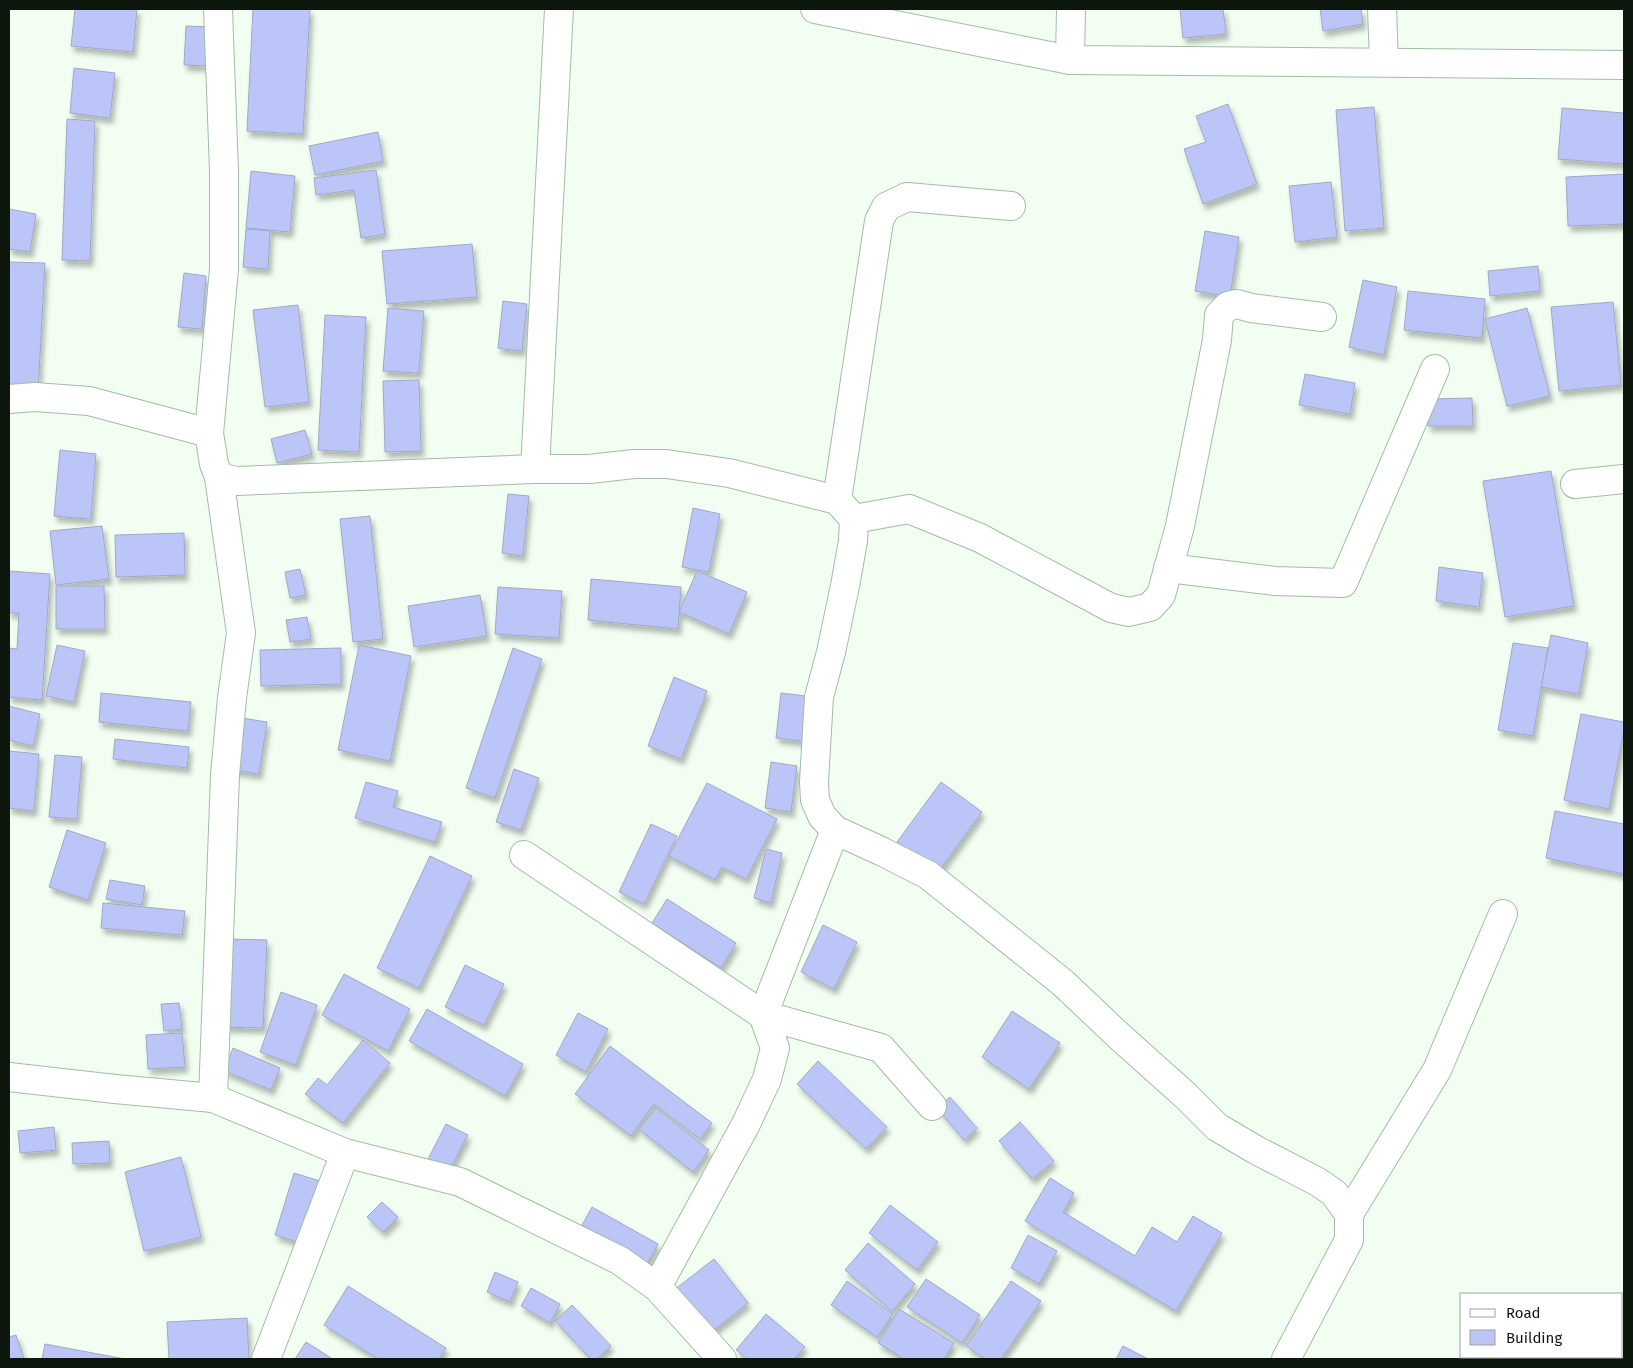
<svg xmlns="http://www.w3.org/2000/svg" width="1633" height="1368" font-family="'Fira Sans',sans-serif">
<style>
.building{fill:#bcc5f8;stroke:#a1a7c7;filter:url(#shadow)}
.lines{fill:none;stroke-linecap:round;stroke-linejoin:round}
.street-casing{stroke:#a2bda3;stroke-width:30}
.street{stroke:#fff;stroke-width:28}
</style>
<defs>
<filter id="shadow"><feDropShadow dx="3" dy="5.5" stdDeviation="2.5" flood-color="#0004"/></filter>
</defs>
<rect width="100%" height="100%" fill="#f2fef2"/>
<!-- building -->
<g class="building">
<path d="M75,9H137L133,52L71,46Z"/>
<path d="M253,9H310L303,134L247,131Z"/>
<path d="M1180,9H1223L1226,34L1183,38Z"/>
<path d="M1320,9H1361L1363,24L1323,31Z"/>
<path d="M186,26L212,27L210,66L184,65Z"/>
<path d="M74,68L115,73L110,118L70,113Z"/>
<path d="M1228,104L1257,184L1203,204L1184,149L1206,142L1196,116Z"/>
<path d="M1374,107L1384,228L1345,231L1336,110Z"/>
<path d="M1562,108L1624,113V164L1558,159Z"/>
<path d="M67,119L95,121L90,261L62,260Z"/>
<path d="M378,132L383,161L315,175L309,146Z"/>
<path d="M376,170L385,234L361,238L354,190L316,195L314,178Z"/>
<path d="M251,171L295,176L290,232L246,228Z"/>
<path d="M1624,174V224L1568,226L1566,177Z"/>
<path d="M1331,182L1337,237L1295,242L1289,186Z"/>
<path d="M9,209L36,214L30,252L9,249Z"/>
<path d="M246,229L270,231L268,269L243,267Z"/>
<path d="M1205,231L1239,237L1230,297L1195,291Z"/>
<path d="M472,244L477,297L387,304L382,251Z"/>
<path d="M9,262L45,263L38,392L9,391Z"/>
<path d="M1538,266L1540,291L1490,296L1488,271Z"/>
<path d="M184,273L206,276L202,329L178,327Z"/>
<path d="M1363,280L1397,287L1384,355L1349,347Z"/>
<path d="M1408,291L1485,299L1482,338L1404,330Z"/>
<path d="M503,301L527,304L522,351L498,348Z"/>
<path d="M1613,302L1621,385L1559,391L1551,307Z"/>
<path d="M298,305L309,402L265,407L253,310Z"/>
<path d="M388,308L424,311L419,373L383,371Z"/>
<path d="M1527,308L1550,396L1507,406L1485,319Z"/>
<path d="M325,315L366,317L359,452L318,450Z"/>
<path d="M1305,374L1355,383L1350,414L1299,405Z"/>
<path d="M419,380L421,451L385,452L383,381Z"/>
<path d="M1472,398L1473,426H1428V399Z"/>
<path d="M305,430L312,454L277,463L271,439Z"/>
<path d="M60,450L96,454L91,519L54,516Z"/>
<path d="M1551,471L1574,606L1505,617L1483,481Z"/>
<path d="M508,494L529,496L523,556L502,553Z"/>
<path d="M693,508L720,514L709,572L682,567Z"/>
<path d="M370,516L383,639L353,642L340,519Z"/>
<path d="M102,526L109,579L56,585L50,531Z"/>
<path d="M184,533L185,575L116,577L115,535Z"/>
<path d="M1439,567L1483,573L1479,607L1436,601Z"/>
<path d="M300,569L306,595L290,598L285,572Z"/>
<path d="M9,571L50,574L42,700L9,697V648L17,649L19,613H9Z"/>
<path d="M697,571L747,592L729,634L679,612Z"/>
<path d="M591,579L681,587L678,629L588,620Z"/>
<path d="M56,586H104L105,629H56Z"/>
<path d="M498,587L562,591L559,638L495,634Z"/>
<path d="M480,595L487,636L414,647L408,606Z"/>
<path d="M307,617L311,639L290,642L286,620Z"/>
<path d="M1551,635L1588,643L1579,694L1541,687Z"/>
<path d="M1513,643L1548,648L1533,736L1498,730Z"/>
<path d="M57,645L85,651L74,702L46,696Z"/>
<path d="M359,645L411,656L390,761L338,750Z"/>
<path d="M341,648V684L261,686L260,650Z"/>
<path d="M513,648L542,659L495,798L466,788Z"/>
<path d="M674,677L707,691L681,759L648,746Z"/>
<path d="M101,693L191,702L188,731L99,722Z"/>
<path d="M781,693L807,696L802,741L776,738Z"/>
<path d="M9,706L40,714L33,746L9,740Z"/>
<path d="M1581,714L1624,722V730L1609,809L1564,800Z"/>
<path d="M236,717L267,722L259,774L227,769Z"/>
<path d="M115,739L189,747L187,768L113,759Z"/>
<path d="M9,751L39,754L34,811L9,808Z"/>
<path d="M55,755L82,757L77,819L49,817Z"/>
<path d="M771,762L797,766L791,812L765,808Z"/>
<path d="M514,769L539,778L521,830L496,822Z"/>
<path d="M366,782L398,791L393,807L442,822L435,842L355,818Z"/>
<path d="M941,782L982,812L938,872L897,842Z"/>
<path d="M707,783L777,819L746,879L722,867L715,880L669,856Z"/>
<path d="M1555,811L1624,824V874L1546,858Z"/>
<path d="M651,824L677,836L644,904L619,892Z"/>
<path d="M67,830L106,843L88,900L49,887Z"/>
<path d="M766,849L782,853L771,903L754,898Z"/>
<path d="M430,856L472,876L419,988L377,968Z"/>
<path d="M110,880L145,886L142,905L106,899Z"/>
<path d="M667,899L736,943L721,968L652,923Z"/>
<path d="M103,903L185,911L182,935L101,928Z"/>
<path d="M823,925L857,942L834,989L801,972Z"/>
<path d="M228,939L267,940L263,1028L225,1027Z"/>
<path d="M465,965L504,984L484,1025L445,1007Z"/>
<path d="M344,974L410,1009L388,1051L322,1015Z"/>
<path d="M281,992L317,1005L296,1065L260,1052Z"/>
<path d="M179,1003L182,1029L164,1031L161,1004Z"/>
<path d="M427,1009L523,1064L505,1096L409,1041Z"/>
<path d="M1012,1011L1060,1043L1029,1089L982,1057Z"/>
<path d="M578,1013L608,1029L586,1072L556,1055Z"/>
<path d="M182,1033L185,1067L148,1069L146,1035Z"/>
<path d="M363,1040L390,1063L343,1123L305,1094L318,1078L327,1085Z"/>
<path d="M610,1046L712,1123L700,1139L654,1104L631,1136L575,1094Z"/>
<path d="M233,1048L280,1068L271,1090L224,1071Z"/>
<path d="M818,1061L887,1127L866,1149L797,1084Z"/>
<path d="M950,1097L977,1128L964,1140L937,1108Z"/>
<path d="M656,1108L709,1150L693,1172L639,1129Z"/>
<path d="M1020,1122L1054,1161L1032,1179L999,1141Z"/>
<path d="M446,1124L468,1135L447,1175L426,1163Z"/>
<path d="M54,1127L56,1150L20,1153L18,1131Z"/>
<path d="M109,1141L110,1163L73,1164L72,1143Z"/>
<path d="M181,1157L201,1237L144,1251L125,1172Z"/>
<path d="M294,1173L320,1181L300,1243L275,1235Z"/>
<path d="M1050,1178L1074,1193L1063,1212L1135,1256L1152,1227L1177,1242L1193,1216L1222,1233L1176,1311L1025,1221Z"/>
<path d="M382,1202L398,1217L383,1232L367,1217Z"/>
<path d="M890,1205L938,1242L917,1270L869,1233Z"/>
<path d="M592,1207L658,1244L647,1264L581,1227Z"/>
<path d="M1028,1235L1057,1251L1039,1284L1011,1268Z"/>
<path d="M868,1243L915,1284L892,1311L845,1270Z"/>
<path d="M714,1259L748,1303L709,1334L674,1290Z"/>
<path d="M495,1272L518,1282L510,1302L487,1292Z"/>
<path d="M926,1279L980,1315L962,1343L907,1307Z"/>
<path d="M847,1281L893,1314L877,1337L831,1305Z"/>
<path d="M1011,1281L1041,1301L1001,1359H985L966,1346Z"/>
<path d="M348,1286L446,1348L439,1359H378L324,1325Z"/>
<path d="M531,1288L560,1304L550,1323L521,1306Z"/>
<path d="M572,1305L611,1346L597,1359H591L555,1321Z"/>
<path d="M899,1309L954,1343L944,1359H904L878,1343Z"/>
<path d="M766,1314L805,1347L794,1359H747L736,1350Z"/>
<path d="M247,1318L249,1359H169L167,1322Z"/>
<path d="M16,1335L24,1359H9V1337Z"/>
<path d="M306,1342L331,1358V1359H295Z"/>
<path d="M45,1344L125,1359H42Z"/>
<path d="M1123,1346L1148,1359H1116Z"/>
</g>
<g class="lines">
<defs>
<g id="street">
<path d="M218,9L224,171V269L209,433L214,464L219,477L236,481L535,469H589L634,464H666L729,473L837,500L854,519L853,541L845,586L831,652L819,697L814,782L815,800L822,816L835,830L883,852L928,875L972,910L1063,983L1119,1036L1186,1096L1217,1127L1256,1150L1318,1182L1334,1193L1349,1214V1240L1286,1359"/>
<path d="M815,9L1070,60L1624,65"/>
<path d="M1382,9L1384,62"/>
<path d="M1070,60L1071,9"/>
<path d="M9,399L35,397L89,401L209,433"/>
<path d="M535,469L559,9"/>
<path d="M1575,484L1624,479"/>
<path d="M837,500L879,221L886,207L907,197L1011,206"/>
<path d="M854,519L909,509L980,538L1111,608L1129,612L1150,607L1161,595L1180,526L1217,340L1219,315L1228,306L1237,304L1251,308L1322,317"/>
<path d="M1168,568L1275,581L1343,583L1435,369"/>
<path d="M524,855L763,1015L881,1048L932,1106"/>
<path d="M9,1077L115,1089L213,1098L345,1153L460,1182L619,1260L657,1287L722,1359"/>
<path d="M213,1098L225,775L232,698L241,633L219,477"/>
<path d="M1349,1214L1437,1070L1503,914"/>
<path d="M657,1287L746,1124L767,1079L775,1048L763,1015L835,830"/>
<path d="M266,1359L345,1153"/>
</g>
</defs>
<!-- street casing -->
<use href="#street" class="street-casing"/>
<!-- street -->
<use href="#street" class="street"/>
</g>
<!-- border -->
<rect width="1633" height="1368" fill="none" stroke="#0e170e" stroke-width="20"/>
<!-- legend -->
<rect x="1460" y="1293" width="162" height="65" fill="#ffffff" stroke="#9fa29f"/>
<rect x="1470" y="1309" width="25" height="8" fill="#ffffff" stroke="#9fa29f"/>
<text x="1506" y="1318" font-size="15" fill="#0e170e">Road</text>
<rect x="1470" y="1330" width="25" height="15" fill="#bcc5f8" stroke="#9fa29f"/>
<text x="1506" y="1343" font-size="15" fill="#0e170e">Building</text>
</svg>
